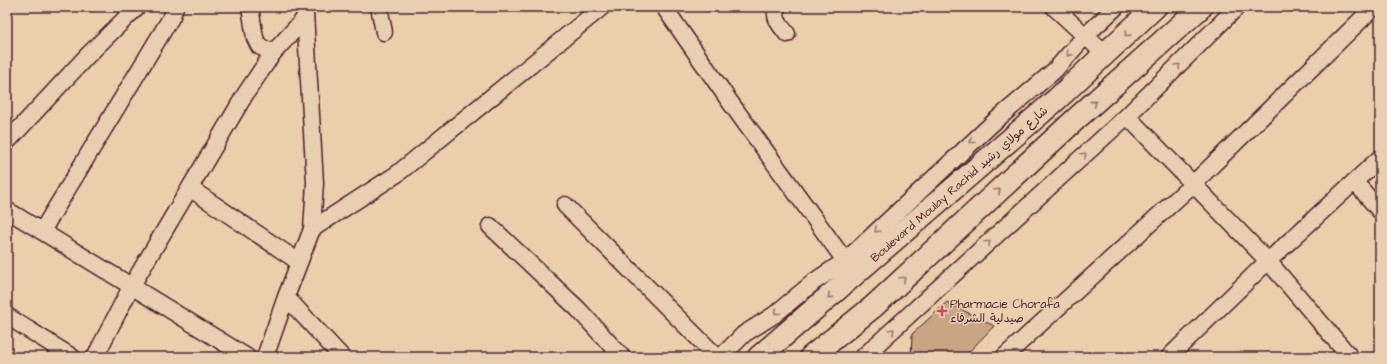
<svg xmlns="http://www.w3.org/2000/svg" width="1387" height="364" font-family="'Architects Daughter','Playpen Sans Arabic',sans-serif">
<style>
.building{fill:#c9a485;stroke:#4a1f2b}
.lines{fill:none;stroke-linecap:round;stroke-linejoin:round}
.street-casing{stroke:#4a1f2b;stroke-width:19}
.primary-casing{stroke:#4a1f2b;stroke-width:25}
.street{stroke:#e9cfb1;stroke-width:16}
.primary{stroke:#e9cfb1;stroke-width:22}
.oneway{stroke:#9a776e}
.poi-dot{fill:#d1495b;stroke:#e9cfb1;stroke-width:1.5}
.labels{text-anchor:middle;stroke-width:3;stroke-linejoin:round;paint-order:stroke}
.street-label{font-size:12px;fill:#4a1f2b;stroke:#e9cfb1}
.poi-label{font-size:12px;fill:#4a1f2b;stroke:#e9cfb1;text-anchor:start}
</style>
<rect width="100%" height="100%" fill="#ebcfac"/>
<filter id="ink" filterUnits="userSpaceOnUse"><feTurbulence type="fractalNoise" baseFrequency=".025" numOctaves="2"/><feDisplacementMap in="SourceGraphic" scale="8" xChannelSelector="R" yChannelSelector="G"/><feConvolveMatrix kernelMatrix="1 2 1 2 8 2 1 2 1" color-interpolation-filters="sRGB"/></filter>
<g filter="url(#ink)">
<!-- building -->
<path class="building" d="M947,302L994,326L964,357H911L912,334Z"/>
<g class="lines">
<defs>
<g id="street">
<path d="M250,7L255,38L259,46L273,53"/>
<path d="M379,7L384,32"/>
<path d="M664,7L730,102L851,269"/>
<path d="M777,7C773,18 780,25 787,34"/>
<path d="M1054,7L1106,55"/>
<path d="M1127,116L1268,261L1350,357"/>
<path d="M7,142L88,55L137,7"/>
<path d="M1355,182L1380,211"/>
<path d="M191,189L299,262"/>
<path d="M565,205L717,357"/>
<path d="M7,210L247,357"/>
<path d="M490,226L578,309L622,357"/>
<path d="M312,229L397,174L602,7"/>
<path d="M42,231L172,16L175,7"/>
<path d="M286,297L342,357"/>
<path d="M7,316L72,357"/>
<path d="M95,357L131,287L246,93L273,53L305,18"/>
<path d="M265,357L286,297L312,229L315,183L305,13"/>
<path d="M721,357L744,334L774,315L815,281L845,261L995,121L1055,70L1085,36L1116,7"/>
<path d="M863,357L1127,116L1237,7"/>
<path d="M1004,357L1193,184L1374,7"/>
<path d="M1169,357L1268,261L1380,158"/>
</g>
<g id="primary">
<path d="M759,357L1057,99L1155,7"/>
<path d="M811,357L874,306L1077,118L1201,7"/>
</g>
</defs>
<!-- street casing -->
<use href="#street" class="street-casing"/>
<!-- primary casing -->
<use href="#primary" class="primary-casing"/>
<!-- street -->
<use href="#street" class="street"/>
<!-- primary -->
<use href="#primary" class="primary"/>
</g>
<!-- one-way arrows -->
<defs><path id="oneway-chevron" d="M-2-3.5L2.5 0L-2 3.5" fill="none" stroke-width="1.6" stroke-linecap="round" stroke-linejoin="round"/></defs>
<g class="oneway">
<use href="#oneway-chevron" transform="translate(1127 34) rotate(136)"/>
<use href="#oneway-chevron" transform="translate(1069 54) rotate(131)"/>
<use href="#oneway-chevron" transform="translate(1178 66) rotate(-45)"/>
<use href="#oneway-chevron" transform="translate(1094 103) rotate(-41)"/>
<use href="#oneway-chevron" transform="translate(972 141) rotate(137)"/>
<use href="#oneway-chevron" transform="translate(1084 155) rotate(-43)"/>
<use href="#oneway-chevron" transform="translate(998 191) rotate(-43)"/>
<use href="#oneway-chevron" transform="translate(877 230) rotate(137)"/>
<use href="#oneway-chevron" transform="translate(988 243) rotate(-43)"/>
<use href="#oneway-chevron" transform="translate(903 279) rotate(-43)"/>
<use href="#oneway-chevron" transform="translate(830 296) rotate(139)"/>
<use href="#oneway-chevron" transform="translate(777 312) rotate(142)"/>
<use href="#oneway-chevron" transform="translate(892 331) rotate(-43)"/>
</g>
</g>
<!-- markers -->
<path class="poi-dot" d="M940 305h4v4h4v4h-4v4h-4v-4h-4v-4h4z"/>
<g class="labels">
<!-- street labels -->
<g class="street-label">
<text transform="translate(959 184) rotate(-41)" y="4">Boulevard Moulay Rachid شارع مولاي رشيد</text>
</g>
<!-- poi labels -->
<g class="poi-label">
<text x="950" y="308">Pharmacie Chorafa<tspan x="950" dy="14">صيدلية الشرفاء</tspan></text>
</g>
</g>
<!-- margin -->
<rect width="1387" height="364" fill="none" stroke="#e9cfb1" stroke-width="24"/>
<rect x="12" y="12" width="1363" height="340" fill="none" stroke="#4a1f2b" stroke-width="1.5" filter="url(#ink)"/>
</svg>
